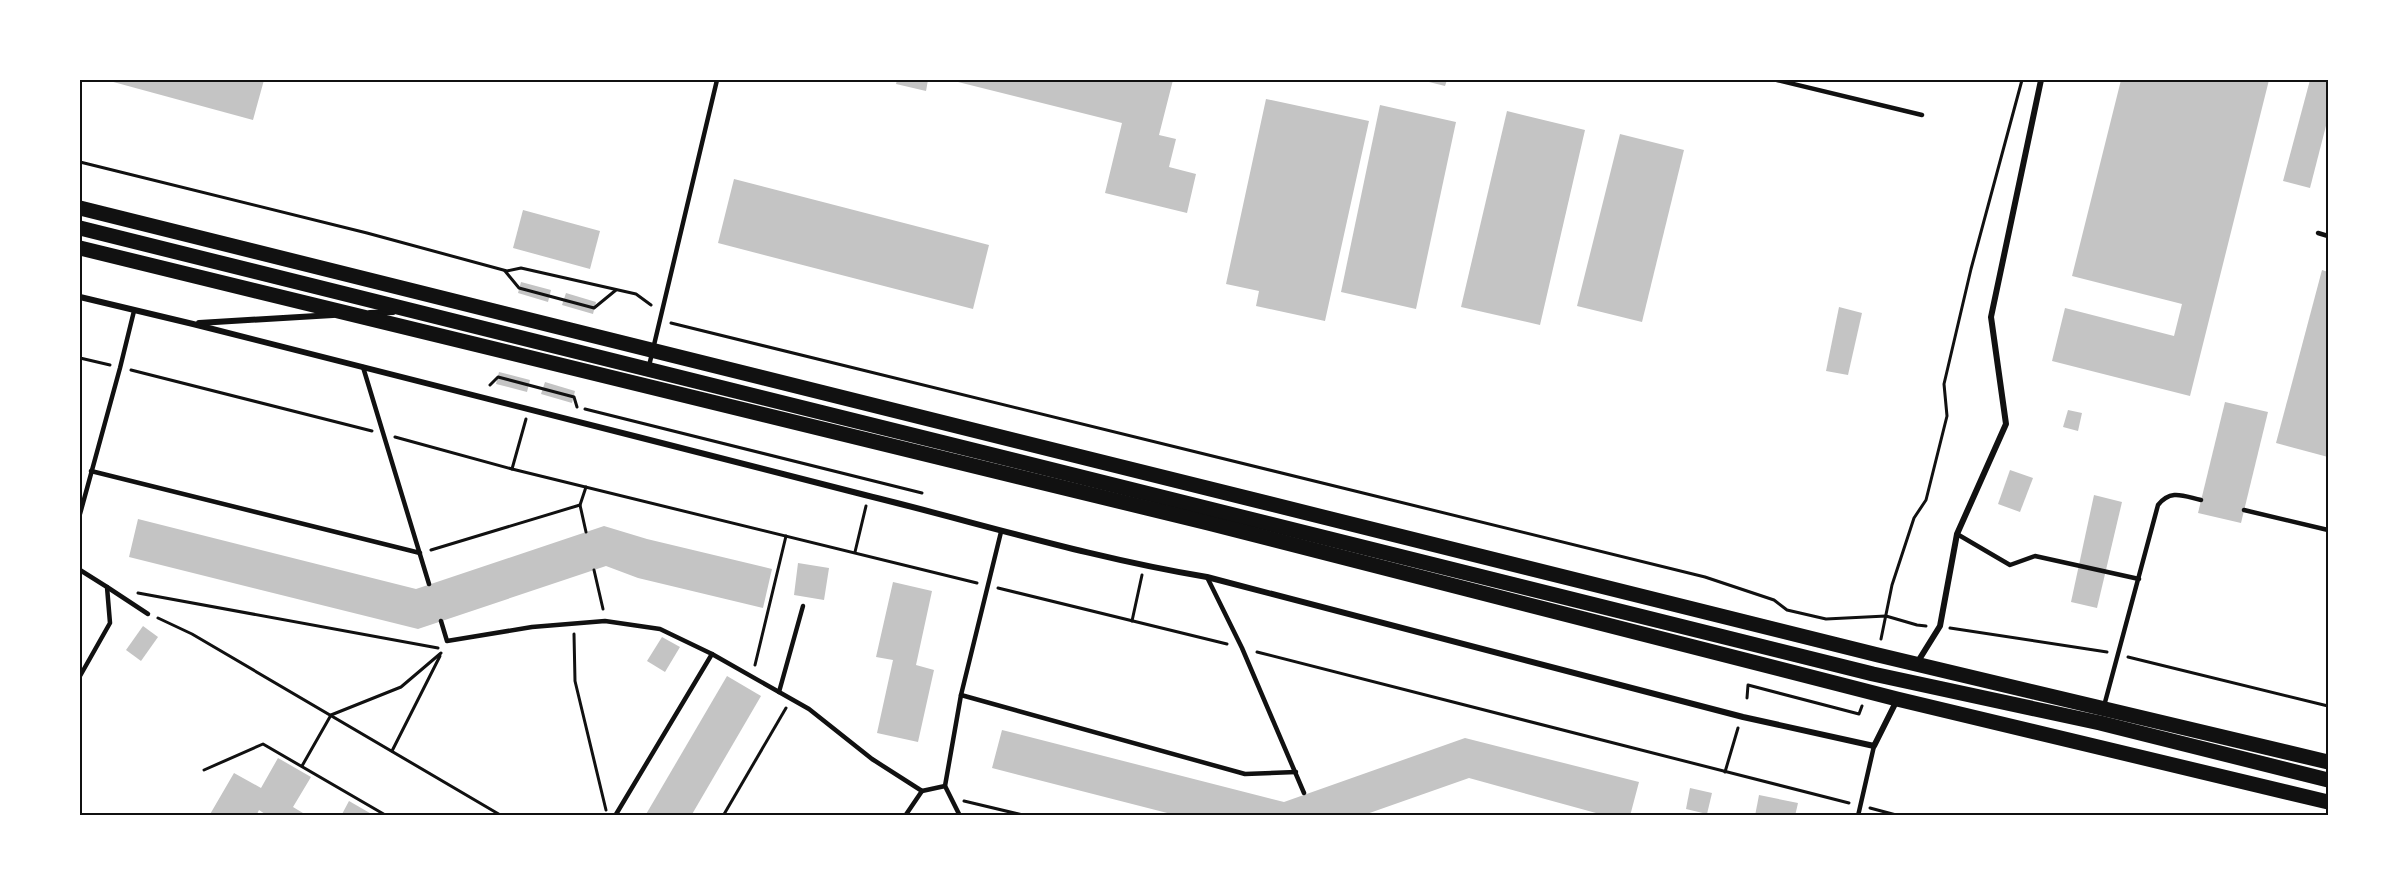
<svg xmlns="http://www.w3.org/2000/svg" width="2408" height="895" font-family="Commissioner,sans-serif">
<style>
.building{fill:#c4c4c4}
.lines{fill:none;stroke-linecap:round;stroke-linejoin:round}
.path{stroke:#111;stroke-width:3}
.service{stroke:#111;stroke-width:4.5}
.minor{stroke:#111;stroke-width:6}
.primary{stroke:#111;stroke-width:15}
.neatline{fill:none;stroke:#111;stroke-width:2}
</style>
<rect width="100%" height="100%" fill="#fff"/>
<!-- building -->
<g class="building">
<path d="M106,80H264L253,120Z"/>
<path d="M897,80H928L926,91L896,84Z"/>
<path d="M950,80H1173L1159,135L1176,139L1169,167L1196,174L1187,213L1105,193L1122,123Z"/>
<path d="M1421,80H1447L1445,86Z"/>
<path d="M2121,80H2269L2190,396L2052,361L2065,308L2174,336L2182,304L2072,276Z"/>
<path d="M2310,80H2328V118L2310,188L2283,181Z"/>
<path d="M1266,99L1369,121L1325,321L1256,306L1259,291L1226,284Z"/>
<path d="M1380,105L1456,122L1416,309L1341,292Z"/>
<path d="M1507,111L1585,130L1540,325L1461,307Z"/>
<path d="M1620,134L1684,150L1642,322L1577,306Z"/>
<path d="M734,179L989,245L973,309L718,243Z"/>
<path d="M523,210L600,231L590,269L513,248Z"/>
<path d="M2322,270L2328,272V457L2276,443Z"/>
<path d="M521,282L551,290L548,302L518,293Z"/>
<path d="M566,293L596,302L593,314L562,305Z"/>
<path d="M1839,307L1862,313L1848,375L1826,371Z"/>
<path d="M499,372L530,380L527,392L496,384Z"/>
<path d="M545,382L575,391L572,403L541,394Z"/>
<path d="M2225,402L2268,412L2241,523L2198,513Z"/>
<path d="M2068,410L2082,413L2078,431L2063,427Z"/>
<path d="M2010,470L2033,478L2020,512L1998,504Z"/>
<path d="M2094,495L2122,502L2097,608L2071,602Z"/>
<path d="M138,519L416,589L604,526L647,539L772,569L763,608L638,578L606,566L418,629L129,557Z"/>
<path d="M798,563L829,568L824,600L794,595Z"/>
<path d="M893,582L932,591L916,665L934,670L918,742L877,733L893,660L876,657Z"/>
<path d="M143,626L158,637L141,661L126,650Z"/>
<path d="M662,637L680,647L665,672L647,661Z"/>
<path d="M727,676L761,696L691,816H645Z"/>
<path d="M1002,730L1284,802L1465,738L1639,782L1630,816H1607L1469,778L1361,816H1179L992,768Z"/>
<path d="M278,758L311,777L293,807L308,816H268L259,810L256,816H209L234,773L261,788Z"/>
<path d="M1690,788L1712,793L1707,814L1686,809Z"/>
<path d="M1759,795L1798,803L1795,816H1755Z"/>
<path d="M349,801L375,816H341Z"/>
</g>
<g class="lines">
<!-- path -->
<g class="path">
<path d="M80,162L367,233L507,271L521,268L636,294L651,305"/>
<path d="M505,271L519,288L594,308L616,290"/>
<path d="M671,323L1705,577L1774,600L1787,610L1826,619L1886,616L1917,625L1926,626"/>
<path d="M80,358L110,365"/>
<path d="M131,370L372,431"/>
<path d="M490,385L498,377L574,397L577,407"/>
<path d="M585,409L922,493"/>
<path d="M395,437L512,469L977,583"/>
<path d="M512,469L526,419"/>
<path d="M580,505L586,532"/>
<path d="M431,550L580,505L586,487"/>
<path d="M855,552L866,506"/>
<path d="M594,570L603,609"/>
<path d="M998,588L1227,644"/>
<path d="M138,593L438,648"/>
<path d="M158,618L192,634L502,816"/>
<path d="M1132,621L1142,575"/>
<path d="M1950,628L2107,652"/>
<path d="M574,634L575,681L606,810"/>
<path d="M1881,639L1892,585L1914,518L1926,500L1947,416L1944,384L1971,269L2022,80"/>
<path d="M1257,652L1849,803"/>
<path d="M2128,657L2328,706"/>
<path d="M755,665L786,536"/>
<path d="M1747,698L1748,685L1859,714L1862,706"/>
<path d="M392,751L440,656"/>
<path d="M302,766L331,715L401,687L441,653"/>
<path d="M204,770L263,744L387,816"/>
<path d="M1725,772L1738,728"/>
<path d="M964,801L1027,816"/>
<path d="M1870,808L1900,816"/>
<path d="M723,816L786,708"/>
</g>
<!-- service -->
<g class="service">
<path d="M1777,80L1922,115"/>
<path d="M2318,233L2328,236"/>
<path d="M649,366L717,80"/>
<path d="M363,367L429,584"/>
<path d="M91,471L420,553"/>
<path d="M2244,510L2328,530"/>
<path d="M80,514L120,368L134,311"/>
<path d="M1957,534L2010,565L2035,556L2139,579"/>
<path d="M80,570L107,587L110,623L80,676"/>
<path d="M1207,577L1242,648L1304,793"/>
<path d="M107,587L148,614"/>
<path d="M441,621L447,641L532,627L605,621L660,629L712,654L809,709L872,759L922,791L945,786"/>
<path d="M779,692L803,606"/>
<path d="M961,695L1245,774L1296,772"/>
<path d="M2104,706L2158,505C2171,489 2183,496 2201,500"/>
<path d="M615,816L712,654"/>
<path d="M905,816L922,791"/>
<path d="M960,816L945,786L961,695L1001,532"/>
<path d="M1858,816L1874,746"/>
</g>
<!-- minor -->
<g class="minor">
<path d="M80,297L193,324C417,380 641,438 865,495C979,523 1091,558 1207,577L1743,717L1874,746L1897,700"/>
<path d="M370,313L393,312"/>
<path d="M199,323L333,315"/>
<path d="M1917,663L1940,626L1957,534L2006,424L1991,317L2041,80"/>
</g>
<!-- primary -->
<g class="primary">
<path d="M80,208L1878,655L2328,762"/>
<path d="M80,228L1873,674L2100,723L2328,780"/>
<path d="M80,248L1208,523L1897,699L2328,802"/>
</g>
</g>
<!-- border -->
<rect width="2408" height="895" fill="none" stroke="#ffffff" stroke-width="162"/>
<rect x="81" y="81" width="2246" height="733" class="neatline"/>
</svg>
